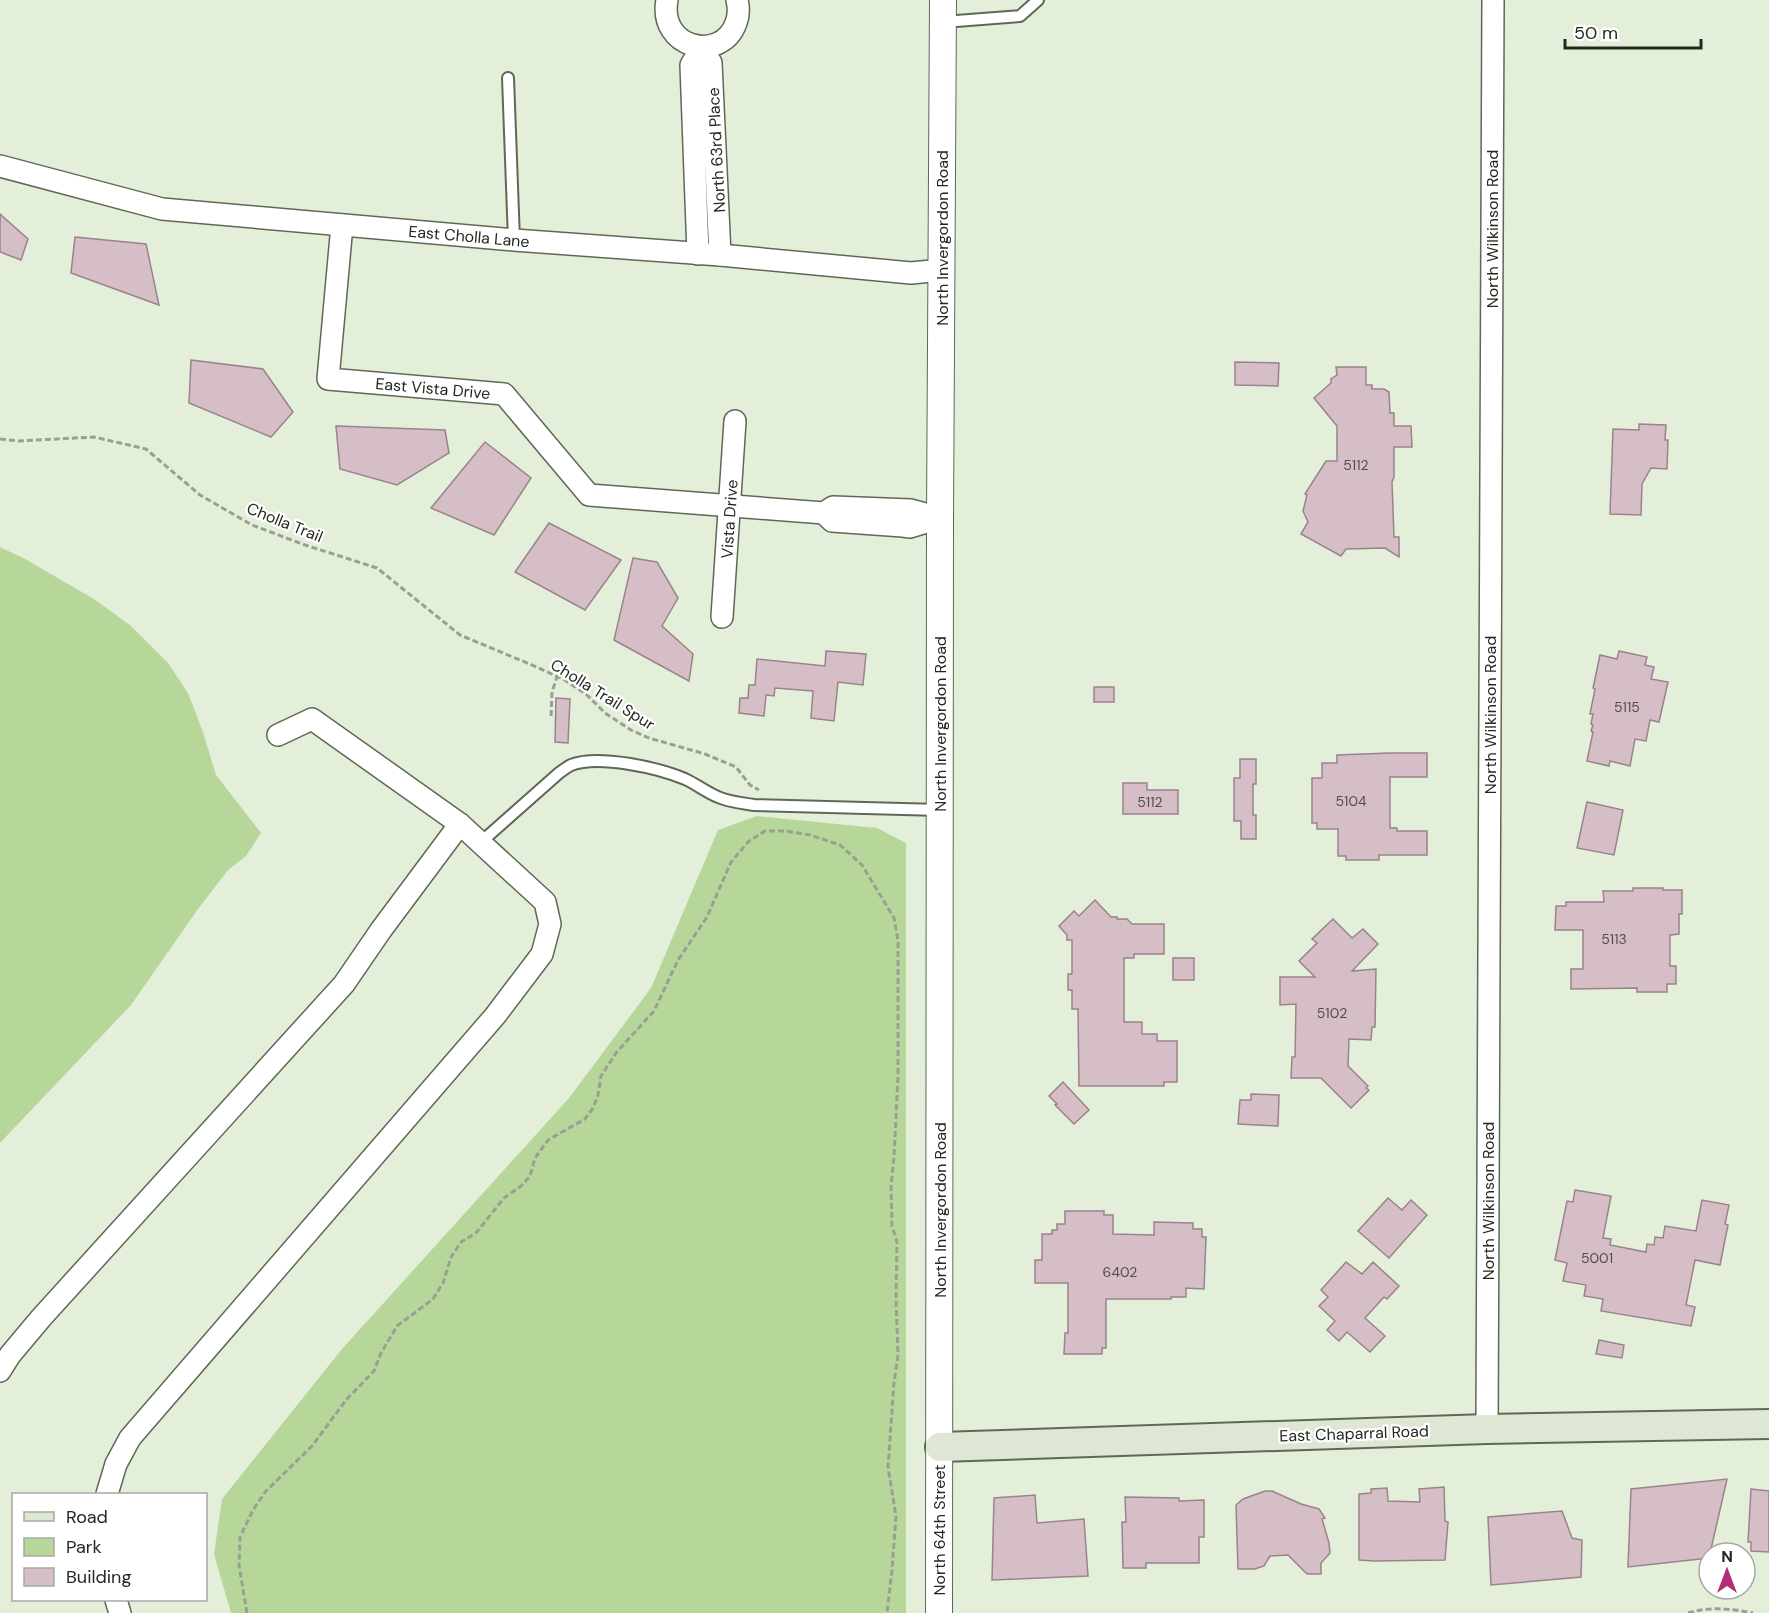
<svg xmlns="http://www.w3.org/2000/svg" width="1769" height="1613" font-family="'DM Sans',sans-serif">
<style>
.green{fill:#b7d69a}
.building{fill:#d6bec7;stroke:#99838c;stroke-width:1.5}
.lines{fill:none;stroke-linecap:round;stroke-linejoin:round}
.service-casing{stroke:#5f6856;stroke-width:14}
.minor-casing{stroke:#5f6856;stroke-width:24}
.tertiary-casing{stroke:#5f6856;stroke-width:28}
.secondary-casing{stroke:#5f6856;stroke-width:32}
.path{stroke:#98a191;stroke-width:3;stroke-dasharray:6 3;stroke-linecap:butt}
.service{stroke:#fff;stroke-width:10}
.minor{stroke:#fff;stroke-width:21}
.tertiary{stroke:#fff;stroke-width:26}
.secondary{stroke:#dee7d4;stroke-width:28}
.labels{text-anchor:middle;stroke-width:4.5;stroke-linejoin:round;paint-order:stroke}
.number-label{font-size:14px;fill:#504e4a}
.street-label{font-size:16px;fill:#242820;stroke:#fff}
</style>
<rect width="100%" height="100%" fill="#e4efda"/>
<!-- green -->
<g class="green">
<path d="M0,547L25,559L94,599L131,626L168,663L188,693L203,732L216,775L261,833L246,856L228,870L198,909L131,1005L0,1143Z"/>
<path d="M757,816L877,828L906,843V1613H231L214,1554L222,1499L342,1349L569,1098L651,988L718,830Z"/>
</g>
<!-- building -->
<g class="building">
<path d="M0,214L28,239L21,260L0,252Z"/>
<path d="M75,237L146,244L159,305L71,273Z"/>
<path d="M191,360L263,369L293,412L271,437L189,403Z"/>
<path d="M1235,362L1279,363L1278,386L1235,385Z"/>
<path d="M1336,367H1366V385H1372V389H1384L1389,392L1390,413H1394V426H1411L1412,447H1394V477L1392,482L1394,537H1399V557L1385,548L1346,549L1341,556L1301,534L1308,522L1303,511L1307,495L1305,494L1326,461H1337V426L1314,398L1331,383V379L1337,375Z"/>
<path d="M1639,424L1666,425L1665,440H1668L1667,469L1651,468L1642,484L1641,515L1610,514L1613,429L1639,430Z"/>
<path d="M336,426L445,430L449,453L397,485L340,469Z"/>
<path d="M485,442L531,478L494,535L431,508Z"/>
<path d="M549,523L621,560L585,610L515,572Z"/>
<path d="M633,558L657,562L678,598L662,626L693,654L689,681L614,640Z"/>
<path d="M826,651L866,654L863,685L838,682L834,721L811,718L813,691L775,688L774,696L766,695L764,716L739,713L740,698H748L749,685H755L757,659L825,666Z"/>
<path d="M1619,651L1647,657L1645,665L1654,667L1651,679L1668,682L1659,722L1650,720L1646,741L1635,739L1630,766L1610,761L1609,766L1587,761L1593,732L1591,731L1593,725L1591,724L1593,714H1590L1595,689L1593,688L1600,655L1617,659Z"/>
<rect x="1094" y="687" width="20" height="15"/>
<path d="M556,698L570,699L568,743L555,742Z"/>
<path d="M1390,753H1427V777H1390V828H1397V831H1427V855H1379V860H1346V856H1338V829H1317V823H1312V778H1322V763H1337V755Z"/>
<path d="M1240,759H1256V784H1253V815H1256V839H1241V821H1234V778H1240Z"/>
<path d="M1123,783H1147V790H1178V814H1123Z"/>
<path d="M1587,802L1623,810L1614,855L1577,848Z"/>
<path d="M1633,888H1663V890H1682V914H1679V934L1670,935V966H1676V984H1667V992H1637V988L1571,989V969H1583V930H1555L1556,906H1566V902H1604L1603,891H1633Z"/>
<path d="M1095,900L1111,917H1117V919H1127L1132,924H1164V954H1134V958H1124V1022H1142V1034H1157V1041H1177V1082H1164V1086H1079L1078,1009H1072V990H1068V974H1072V940H1067V935L1059,926L1074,911L1079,916Z"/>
<path d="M1333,919L1352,938L1363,929L1378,944L1352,971L1376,969L1375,1027H1372L1371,1040L1349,1039L1348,1066L1368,1086L1366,1088L1369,1090L1351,1108L1321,1078H1291L1292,1057H1295L1296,1004L1280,1005V977H1315L1299,961L1317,943L1312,939Z"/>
<rect x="1173" y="958" width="21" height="22"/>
<path d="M1063,1082L1089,1110L1074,1124L1055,1105L1057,1104L1049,1096Z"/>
<path d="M1251,1094L1279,1095L1278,1126L1238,1124L1240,1100H1251Z"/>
<path d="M1575,1190L1611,1196L1603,1238L1611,1239L1610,1245L1646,1252L1647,1244L1654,1245L1655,1237L1663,1238L1665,1226L1696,1231L1702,1200L1729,1205L1725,1224L1728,1225L1720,1265L1695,1260L1686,1305L1695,1307L1691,1326L1601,1311L1603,1299L1584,1296L1586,1285L1563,1281L1567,1263L1555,1260L1567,1201L1573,1202Z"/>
<path d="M1388,1198L1402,1210L1411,1200L1427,1215L1389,1258L1358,1231Z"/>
<path d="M1065,1211H1104V1215H1113V1234L1154,1235V1222L1193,1223V1229H1202V1237H1206L1204,1289L1186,1288V1297H1171V1299H1106V1348H1102V1354H1064L1065,1333H1068V1283H1035V1260H1042V1234H1052V1230H1057V1224H1065Z"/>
<path d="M1346,1262L1362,1274L1373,1262L1399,1286L1387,1299L1384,1297L1365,1318L1385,1336L1370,1352L1347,1332L1339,1341L1327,1330L1335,1321L1319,1306L1328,1297L1321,1290Z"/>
<path d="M1599,1340L1624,1345L1622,1358L1596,1354Z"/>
<path d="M1727,1479L1709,1558L1628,1567L1631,1489Z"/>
<path d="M1444,1487L1445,1521L1448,1522L1445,1560L1374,1561L1359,1560V1494L1371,1493V1489L1387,1488L1388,1501L1420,1502L1419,1489Z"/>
<path d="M1751,1489L1769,1491V1552L1751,1551V1542H1748Z"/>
<path d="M1265,1491H1272L1301,1504L1319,1509L1325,1518L1322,1519L1329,1543L1330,1553L1321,1563V1574H1307L1288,1555L1270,1556L1264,1566L1255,1569H1238L1236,1505L1243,1499Z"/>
<path d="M1035,1495L1037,1523L1084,1519L1088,1576L992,1580L994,1498Z"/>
<path d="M1125,1497L1179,1498V1501L1204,1500V1537H1199V1563H1146V1568H1123L1122,1522H1126Z"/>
<path d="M1562,1511L1572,1538L1582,1540L1581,1577L1491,1585L1488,1517Z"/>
</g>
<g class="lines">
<defs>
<g id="service">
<path d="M943,22L1020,16L1038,0"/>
<path d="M508,78L514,240"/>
<path d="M480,843L559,773C563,770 567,767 571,765C598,754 659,768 685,779C696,784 706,792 718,797C729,802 742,803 754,805L940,810"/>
</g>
<g id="minor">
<path d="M667,0C658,48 721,64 736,23C739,15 739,8 737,0"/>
<path d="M0,166L162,209L514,240L720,255L911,273L942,270"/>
<path d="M342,225L328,379L504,394L589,495L824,513L833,507L911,510L940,518"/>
<path d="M698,254L691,65L702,47L711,63L720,255"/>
<path d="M824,513L832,521L903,526L910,527L939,518"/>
<path d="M722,617L735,421"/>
<path d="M0,1371L10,1355L41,1318L344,984L381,930L460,824"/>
<path d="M1487,1429L1493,0"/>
<path d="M107,1494L116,1464L130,1438L495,1016L542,954L550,924L545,902L460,824L312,719L278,735"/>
<path d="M116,1600L120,1613"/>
</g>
<path id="tertiary" d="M939,1613L940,518L943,0"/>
<path id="secondary" d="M940,1447L1487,1429L1769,1424"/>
</defs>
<!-- service casing -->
<use href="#service" class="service-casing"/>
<!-- minor casing -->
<use href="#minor" class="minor-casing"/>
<!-- tertiary casing -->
<use href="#tertiary" class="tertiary-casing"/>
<!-- secondary casing -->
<use href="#secondary" class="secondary-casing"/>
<!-- path -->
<g class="path">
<path d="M0,439L19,441L94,437L146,449L200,495L252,525L305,545L377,568L460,635L532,665L563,679L587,695L605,713L631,730L649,738L705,754L736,767L750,785L759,790"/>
<path d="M551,716L552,692L557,677"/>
<path d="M247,1613L239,1565L240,1537L253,1510L266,1491L312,1446L346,1400L374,1371L381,1353L397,1326L433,1299L443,1283L451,1257L461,1242L476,1233L504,1198L521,1186L530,1176L535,1158L548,1140L585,1119L593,1108L598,1095L601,1076L616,1053L654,1011L678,960L707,917L731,862L749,841L765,831H786L810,835L840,845L862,865L882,898L894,918L898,941V1077L894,1157L891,1187L892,1226L897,1242L896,1300L898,1355L894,1383L888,1467L896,1516L892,1570L887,1613"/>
<path d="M1688,1613C1710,1606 1731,1609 1753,1613"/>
</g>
<!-- service -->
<use href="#service" class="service"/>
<!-- minor -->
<use href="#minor" class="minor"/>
<!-- tertiary -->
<use href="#tertiary" class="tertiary"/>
<!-- secondary -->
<use href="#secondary" class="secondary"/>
</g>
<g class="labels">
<!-- number labels -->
<g class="number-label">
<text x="1356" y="470">5112</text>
<text x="1627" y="712">5115</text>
<text x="1351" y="806">5104</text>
<text x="1150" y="807">5112</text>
<text x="1614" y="944">5113</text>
<text x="1332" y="1018">5102</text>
<text x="1597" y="1263">5001</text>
<text x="1120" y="1277">6402</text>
</g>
<!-- street labels -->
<g class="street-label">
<text transform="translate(716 150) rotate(-93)" y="6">North 63rd Place</text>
<text transform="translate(1492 229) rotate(-90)" y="6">North Wilkinson Road</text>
<text transform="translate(469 236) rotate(5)" y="6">East Cholla Lane</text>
<text transform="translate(942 238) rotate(-90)" y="6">North Invergordon Road</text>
<text transform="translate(433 388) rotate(5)" y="6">East Vista Drive</text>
<text transform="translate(729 519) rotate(-86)" y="6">Vista Drive</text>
<text transform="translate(285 522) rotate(22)" y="6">Cholla Trail</text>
<text transform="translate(603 694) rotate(32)" y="6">Cholla Trail Spur</text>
<text transform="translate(1490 715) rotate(-90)" y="6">North Wilkinson Road</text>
<text transform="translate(940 724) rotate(-90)" y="6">North Invergordon Road</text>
<text transform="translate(1488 1201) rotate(-90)" y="6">North Wilkinson Road</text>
<text transform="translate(940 1210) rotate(-90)" y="6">North Invergordon Road</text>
<text transform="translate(1354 1433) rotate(-2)" y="6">East Chaparral Road</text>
<text transform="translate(939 1530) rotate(-90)" y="6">North 64th Street</text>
</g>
</g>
<!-- legend -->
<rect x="12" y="1493" width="195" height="108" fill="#ffffff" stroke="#a7a9a6" stroke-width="1.5"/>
<rect x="24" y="1512" width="30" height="9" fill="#dee7d4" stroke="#a7a9a6" stroke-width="1.5"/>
<text x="66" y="1523" font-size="18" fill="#242820">Road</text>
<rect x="24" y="1538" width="30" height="18" fill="#b7d69a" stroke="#a7a9a6" stroke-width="1.5"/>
<text x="66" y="1553" font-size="18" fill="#242820">Park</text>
<rect x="24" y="1568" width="30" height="18" fill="#d6bec7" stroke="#a7a9a6" stroke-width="1.5"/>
<text x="66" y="1583" font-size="18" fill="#242820">Building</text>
<!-- north arrow -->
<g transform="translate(1727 1571)"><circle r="28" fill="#ffffff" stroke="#a7a9a6" stroke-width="1.5"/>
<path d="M0-4.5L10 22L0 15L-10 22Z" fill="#b22d74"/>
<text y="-9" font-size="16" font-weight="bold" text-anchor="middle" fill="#242820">N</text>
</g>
<!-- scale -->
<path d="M1565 39v9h136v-9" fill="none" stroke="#242820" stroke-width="3"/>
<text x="1574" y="39" font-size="18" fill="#242820" stroke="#ffffff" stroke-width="4.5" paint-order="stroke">50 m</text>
</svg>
